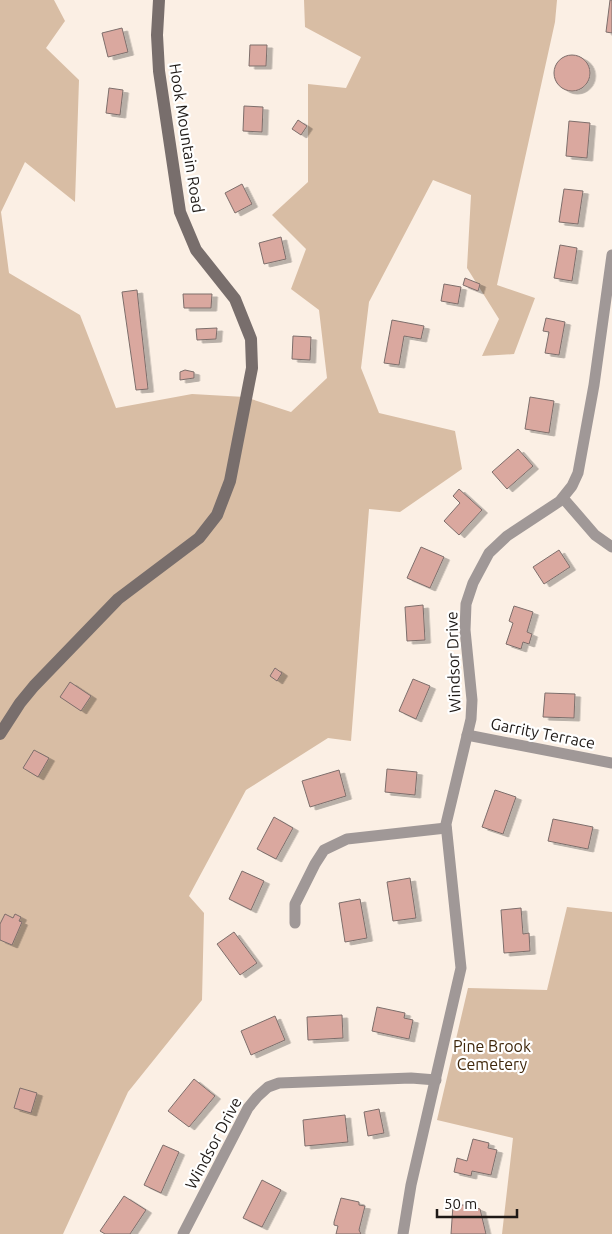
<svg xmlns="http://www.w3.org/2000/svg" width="612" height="1234" font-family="Ubuntu,sans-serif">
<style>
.green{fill:#d8bda4}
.building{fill:#daa89f;stroke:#7d6e6b;filter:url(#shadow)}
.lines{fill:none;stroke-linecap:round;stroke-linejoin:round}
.street{stroke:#a09897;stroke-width:11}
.secondary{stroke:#786e6c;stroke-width:12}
.labels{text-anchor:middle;stroke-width:4.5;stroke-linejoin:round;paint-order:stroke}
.street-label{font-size:16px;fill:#1e1916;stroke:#fff}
.park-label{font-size:16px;fill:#3f270b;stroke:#fff}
</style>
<defs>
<filter id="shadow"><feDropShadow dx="5.5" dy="3" stdDeviation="0" flood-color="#0004"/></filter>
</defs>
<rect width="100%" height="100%" fill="#fbefe4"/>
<!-- green -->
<g class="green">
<path d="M0,0H54L65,21L46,48L79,80L75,202L25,162L1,212L9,273L80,315L116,408L192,394L245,397L291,412L327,378L319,310L291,289L306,249L272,215L308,182V84L346,88L361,57L305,27L304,0H557L555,22L497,285L535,298L514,354L482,356L499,319L467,268L471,195L433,180L369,302L361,368L379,413L455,431L462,469L400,512L369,509L351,741L328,738L246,790L189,896L204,913L202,1000L128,1092L63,1234H0Z"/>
<path d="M567,907L612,912V1234H502L513,1138L437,1120L468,988L547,990Z"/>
</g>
<!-- building -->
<g class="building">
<path d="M610,0H612V33L606,32Z"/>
<path d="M122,28L128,52L108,57L102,33Z"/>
<path d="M250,45H267L266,66H249Z"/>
<circle cx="572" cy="73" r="18"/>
<path d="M109,88L123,90L120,115L106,113Z"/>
<path d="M244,106L263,107L262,132L243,131Z"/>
<path d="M298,120L307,126L301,135L292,129Z"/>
<path d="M569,121L590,123L587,158L566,156Z"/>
<path d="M242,184L252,204L235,213L225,193Z"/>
<path d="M564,189L583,191L578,224L559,222Z"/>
<path d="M281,237L286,259L264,264L259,243Z"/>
<path d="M560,245L577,248L572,281L554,278Z"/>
<path d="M465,278L480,284L478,291L463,285Z"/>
<path d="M444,284L461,287L458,304L441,301Z"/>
<path d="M137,290L148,389L136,390L122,292Z"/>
<path d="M183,294H212L211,308H184Z"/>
<path d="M546,318L565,322L559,355L545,353L549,332L543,331Z"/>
<path d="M392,320L424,326L421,339L404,336L399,365L384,363Z"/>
<path d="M217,328L216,339L197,340L196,329Z"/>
<path d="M293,336L311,337L310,360L292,359Z"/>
<path d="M185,370L194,372V378L180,380V372Z"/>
<path d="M530,397L554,401L549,433L525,429Z"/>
<path d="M518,449L533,466L507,489L492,472Z"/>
<path d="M459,489L482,510L459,535L444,521L460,503L453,496Z"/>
<path d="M421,547L444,557L430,588L407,578Z"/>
<path d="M559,550L570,567L544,584L533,567Z"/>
<path d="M423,605L425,640L407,641L405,607Z"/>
<path d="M514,606L533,612L527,632L532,634L529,644L523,642L521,649L506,644L513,623L509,621Z"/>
<path d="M275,668L282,673L277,681L270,676Z"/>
<path d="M413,679L430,686L416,719L399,711Z"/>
<path d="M70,682L91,696L81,711L60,697Z"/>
<path d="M545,693L575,694L574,718L543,717Z"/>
<path d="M34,750L49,758L38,777L23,768Z"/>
<path d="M387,769L417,772L415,795L385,792Z"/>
<path d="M339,770L346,796L310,807L302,781Z"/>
<path d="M495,790L516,797L503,834L482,827Z"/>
<path d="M274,817L293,828L276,859L257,849Z"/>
<path d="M553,819L593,827L588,849L548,841Z"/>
<path d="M242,871L264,881L251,910L229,899Z"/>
<path d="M410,878L416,918L393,921L387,882Z"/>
<path d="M360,899L367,938L345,942L339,903Z"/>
<path d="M521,908L523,934L529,933L530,951L504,953L501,910Z"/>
<path d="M5,914L13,918L15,914L21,917L19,921L22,922L12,945L0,940V924Z"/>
<path d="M234,932L257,963L240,975L217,944Z"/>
<path d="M377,1007L405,1013L404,1018L413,1020L409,1039L372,1031Z"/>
<path d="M342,1015L343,1038L308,1040L307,1017Z"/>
<path d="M275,1016L285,1040L251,1055L241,1031Z"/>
<path d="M194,1079L215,1096L189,1127L168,1111Z"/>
<path d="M20,1088L37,1093L31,1113L14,1108Z"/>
<path d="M379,1109L384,1133L368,1136L364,1112Z"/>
<path d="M345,1115L348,1142L305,1146L303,1120Z"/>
<path d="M473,1139L489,1143L488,1148L497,1150L491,1175L472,1171L471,1176L454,1172L457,1158L467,1161Z"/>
<path d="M163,1145L179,1152L161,1193L144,1185Z"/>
<path d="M262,1180L281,1190L262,1227L243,1218Z"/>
<path d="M124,1196L146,1210L130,1234H105L100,1231Z"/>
<path d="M341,1198L359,1202V1205L365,1206L359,1230L361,1234H336L338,1226L334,1225V1222Z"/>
<path d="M453,1205H468L480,1209L486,1234H451Z"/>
</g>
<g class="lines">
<!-- street -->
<g class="street">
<path d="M563,498L595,535L612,547"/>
<path d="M467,735L612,763"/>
<path d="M295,923V904L315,864L324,850L347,839L446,828"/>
<path d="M183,1234L248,1108L257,1097L268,1087L279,1083L411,1078L436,1080"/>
<path d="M403,1234L411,1185L461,968L446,824L471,719L472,700L465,630L466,604L473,583L489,553L507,536L560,501L572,486L578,473L594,385L612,255"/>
</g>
<!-- secondary -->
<path class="secondary" d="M0,734L20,703L34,686L118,599L199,538L217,515L230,481L252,368L251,339L235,299L196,250L180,212L159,71L157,35L159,0"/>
</g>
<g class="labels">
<!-- street labels -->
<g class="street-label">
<text transform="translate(187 138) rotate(81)" y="6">Hook Mountain Road</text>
<text transform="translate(453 662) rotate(-92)" y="6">Windsor Drive</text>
<text transform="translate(543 733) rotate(11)" y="6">Garrity Terrace</text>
<text transform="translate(213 1143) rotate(-62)" y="6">Windsor Drive</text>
</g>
<!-- park labels -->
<g class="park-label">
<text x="492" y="1052">Pine Brook<tspan x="492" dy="18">Cemetery</tspan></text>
</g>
</g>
<!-- scale -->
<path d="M437 1209v8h80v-8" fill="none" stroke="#1e1916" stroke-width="2.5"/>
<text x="444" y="1209" font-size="15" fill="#1e1916" stroke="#ffffff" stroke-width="4" paint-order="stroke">50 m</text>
</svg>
